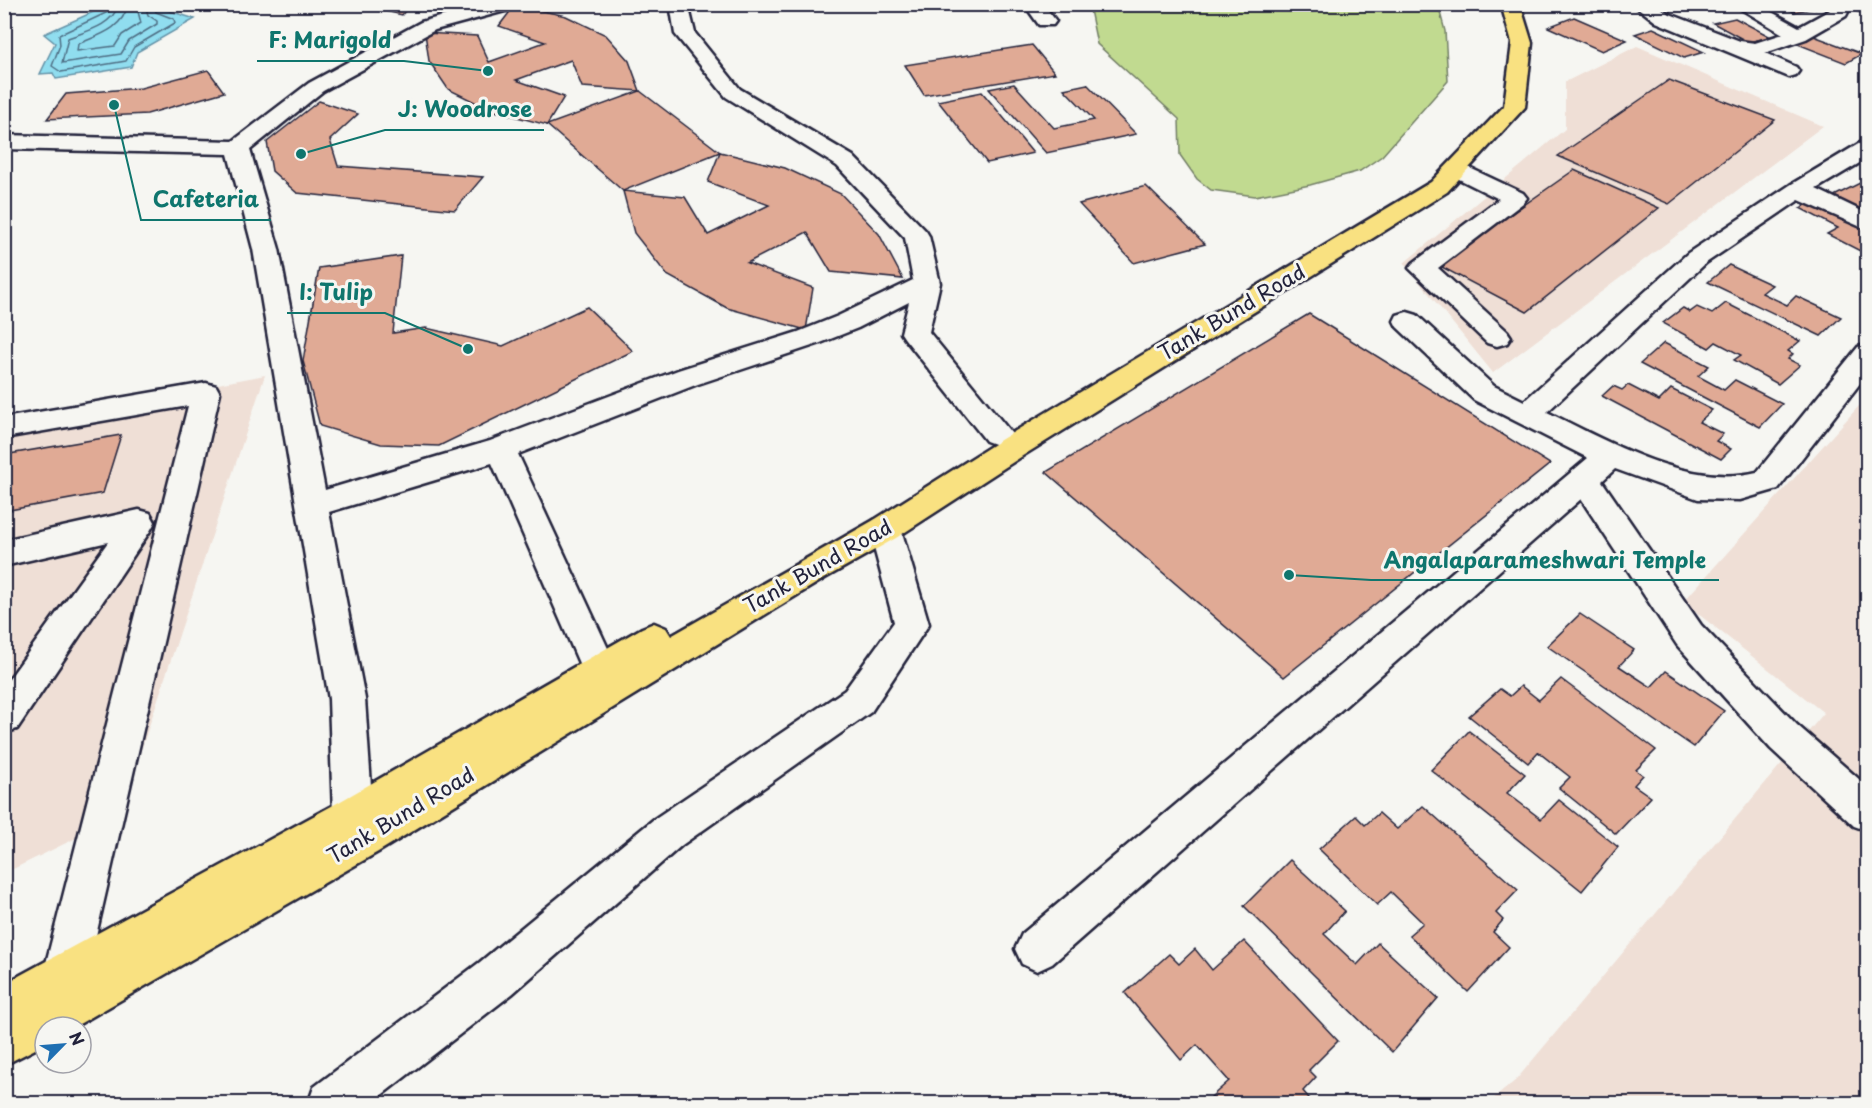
<svg xmlns="http://www.w3.org/2000/svg" width="1872" height="1108" font-family="'Playpen Sans',sans-serif">
<style>
.built{fill:#efdfd6}
.green{fill:#c1da90;stroke:#727e66;stroke-width:1.5}
.water{fill:#90ddef;stroke:#6492a7;stroke-width:1.5}
.lines{fill:none;stroke-linecap:round;stroke-linejoin:round}
.shore{stroke:#4e6d83;stroke-width:1.5}
.building{fill:#e0aa95;stroke:#22223b;stroke-width:1.5}
.minor-casing{stroke:#22223b;stroke-width:5}
.major-casing{stroke:#22223b;stroke-width:5}
.minor{fill:#f6f6f2;fill-rule:evenodd}
.major{fill:#f9e181;fill-rule:evenodd}
.labels{text-anchor:middle;stroke-width:6;stroke-linejoin:round;paint-order:stroke}
.street-label{font-size:21px;fill:#22223b;stroke:#f6f6f2}
.leader{fill:none;stroke:#0f766e;stroke-width:2}
.callout-dot{fill:#0f766e;stroke:#f6f6f2;stroke-width:2}
.callout-label{font-size:22px;text-anchor:middle;font-weight:bold;fill:#0f766e;stroke:#f6f6f2;stroke-width:6;stroke-linejoin:round;paint-order:stroke}
</style>
<rect width="100%" height="100%" fill="#f6f6f2"/>
<filter id="ink" filterUnits="userSpaceOnUse"><feTurbulence type="fractalNoise" baseFrequency=".0167" numOctaves="2"/><feDisplacementMap in="SourceGraphic" scale="12" xChannelSelector="R" yChannelSelector="G"/><feConvolveMatrix kernelMatrix="1 2 1 2 8 2 1 2 1" color-interpolation-filters="sRGB"/></filter>
<g filter="url(#ink)">
<!-- built -->
<g class="built">
<path d="M1637,46L1823,126L1493,373L1404,263L1565,129V82Z"/>
<path d="M265,375L119,817L5,873V424Z"/>
<path d="M1867,397V1103L1487,1104L1516,1080L1824,713L1683,602Z"/>
</g>
<!-- green -->
<path class="green" d="M1089,5H1438L1445,31L1448,81L1382,156L1360,171L1310,185L1255,196L1211,190L1197,179L1180,155L1179,119L1097,44Z"/>
<!-- water -->
<path class="water" d="M111,4L151,5L195,19L137,52L131,67L56,79L53,73L40,74L55,43L44,34Z"/>
<g class="lines">
<!-- shore -->
<g class="shore">
<path d="M111,4L108,12L59,35L60,45L52,66L61,72L126,61L134,47L175,23L174,19L156,12L153,4"/>
<path d="M119,4C112,26 87,31 68,38L62,63L121,54L129,41L157,24V21L148,15L145,4"/>
<path d="M128,4C123,29 99,35 78,44L77,51L115,46L122,35L141,23L136,4"/>
</g>
</g>
<!-- building -->
<g class="building">
<path d="M355,4H410L402,15Z"/>
<path d="M1778,4H1808L1815,8L1794,12Z"/>
<path d="M1850,4H1868V15L1845,8Z"/>
<path d="M515,5L566,16L606,35L629,61L640,91L582,87L571,60L516,80L564,97L547,125L491,110L448,89L429,61L425,33L477,36L489,62L545,42L499,26Z"/>
<path d="M1574,17L1627,40L1602,51L1548,27Z"/>
<path d="M1735,18L1771,37L1748,42L1713,23Z"/>
<path d="M1653,28L1704,52L1684,58L1635,34Z"/>
<path d="M1811,35L1862,54L1846,63L1795,43Z"/>
<path d="M1032,45L1055,73L924,95L905,65Z"/>
<path d="M208,70L224,92L147,114L47,119L66,94L141,88Z"/>
<path d="M1669,80L1775,120L1669,204L1558,156Z"/>
<path d="M1014,84L1054,128L1094,120L1064,89L1087,84L1136,134L1046,153L989,89Z"/>
<path d="M640,91L720,152L623,191L547,125Z"/>
<path d="M982,92L1033,153L987,163L938,101Z"/>
<path d="M319,101L358,114L330,140L338,166L483,177L455,210L297,193L272,171L267,142Z"/>
<path d="M720,152L785,168L841,194L879,234L903,279L831,272L807,232L747,263L813,288L806,330L727,308L667,275L634,233L623,191L685,197L708,235L769,205L708,182Z"/>
<path d="M1574,170L1659,208L1527,312L1438,265Z"/>
<path d="M1868,179V214L1832,197Z"/>
<path d="M1146,186L1205,244L1134,263L1079,204Z"/>
<path d="M1812,202L1868,225V255L1827,234L1838,228L1800,208Z"/>
<path d="M401,256L393,333L426,328L503,346L587,307L633,351L439,446L381,444L320,426L303,361L319,268Z"/>
<path d="M1729,265L1772,285L1762,293L1787,305L1796,296L1841,317L1821,336L1708,282Z"/>
<path d="M1726,303L1800,341L1788,351L1793,354L1788,359L1800,365L1778,384L1734,360L1741,355L1716,342L1709,348L1663,323L1683,308L1690,312L1697,307L1712,314Z"/>
<path d="M1309,314L1550,464L1284,677L1046,472Z"/>
<path d="M1664,343L1709,366L1698,376L1724,390L1735,380L1782,404L1760,427L1640,364Z"/>
<path d="M1628,385L1659,401L1671,389L1712,410L1699,422L1723,434L1716,441L1731,449L1721,459L1602,396L1613,386L1622,390Z"/>
<path d="M121,435L103,493L4,511V455Z"/>
<path d="M1580,614L1634,650L1619,666L1651,687L1666,671L1724,711L1694,747L1547,646Z"/>
<path d="M1561,679L1656,750L1636,770L1643,775L1634,785L1651,797L1616,834L1559,788L1570,777L1538,752L1528,763L1469,716L1500,689L1510,696L1521,686L1539,700Z"/>
<path d="M1469,731L1525,774L1507,793L1541,819L1559,800L1618,847L1582,891L1431,770Z"/>
<path d="M1423,806L1518,890L1496,913L1503,920L1493,932L1509,947L1468,992L1409,935L1423,923L1391,892L1377,905L1319,849L1356,816L1365,825L1379,813L1397,829Z"/>
<path d="M1290,860L1345,911L1324,934L1357,965L1378,943L1438,998L1392,1052L1244,906Z"/>
<path d="M1244,941L1338,1041L1309,1070L1316,1077L1303,1091L1314,1104H1217L1211,1097L1229,1081L1197,1045L1181,1060L1125,993L1169,954L1179,964L1195,949L1212,970Z"/>
</g>
<g class="lines">
<defs>
<g id="minor">
<path d="M486,4H518L516,8L435,30L323,91L250,150L279,249L325,490L490,441L678,370L798,332L838,316L913,280L905,238L837,166L726,97L675,34L670,4H688L695,33L740,89L853,156L926,231L929,236L940,283L929,332L1012,434L1008,441L997,445L986,441L905,339L901,333L909,302L858,328L818,344L698,384L518,454L618,670L613,681L600,685L587,681L582,670L492,463L329,512L365,699L373,815L367,828L353,834L339,828L333,815L329,699L253,249L228,154L4,149V135L233,141L309,83L421,22Z"/>
<path d="M1024,4H1043L1056,21L1053,25H1039Z"/>
<path d="M1633,4H1655L1670,14L1740,41L1755,43L1783,34L1733,4H1757L1799,27L1830,10L1826,4H1847L1848,12L1846,16L1806,39L1765,53L1796,67L1799,71L1796,75L1789,77L1656,22Z"/>
<path d="M1868,141V158L1816,189L1868,214V230L1799,200L1706,263L1547,412C1607,441 1689,489 1757,472L1858,347L1868,344V373L1778,489L1740,500L1698,499L1615,469L1602,481L1701,625L1797,725L1868,787V831L1854,826L1771,749L1677,645L1581,499L1052,964L1037,971L1022,964L1015,949L1022,934L1588,458L1474,400L1397,327L1394,321L1397,315L1407,312L1417,315L1494,386L1524,401L1688,253L1790,185L1860,143Z"/>
<path d="M1457,162L1523,193L1527,198L1523,203L1438,268L1507,331L1511,337L1507,343L1497,346L1487,343L1409,268L1413,263L1499,199L1449,174L1445,169L1449,164Z"/>
<path d="M206,383L216,386L220,393L87,975L81,991L65,997L49,991L43,975L188,406L4,438V418Z"/>
<path d="M139,510L150,513L155,522L150,531L17,729L4,733V686L108,542L4,566V540Z"/>
<path d="M885,517L896,520L901,529L929,624L871,712L682,845L512,994L370,1104H308L314,1087L480,962L654,819L845,690L894,622L869,529L874,520Z"/>
</g>
<path id="major" d="M1501,4H1520L1532,43L1525,107L1447,192L1024,455L896,538L825,578L378,852L74,1027H45V1044L4,1065V984L339,802L642,628L654,623L666,628L671,636L874,520L1002,439L1431,182L1504,106L1512,43Z"/>
</defs>
<!-- minor casing -->
<use href="#minor" class="minor-casing"/>
<!-- major casing -->
<use href="#major" class="major-casing"/>
<!-- minor -->
<use href="#minor" class="minor"/>
<!-- major -->
<use href="#major" class="major"/>
</g>
</g>
<g class="labels">
<!-- street labels -->
<g class="street-label">
<text transform="translate(1232 313) rotate(-31)" y="7">Tank Bund Road</text>
<text transform="translate(818 567) rotate(-30)" y="7">Tank Bund Road</text>
<text transform="translate(401 816) rotate(-31)" y="7">Tank Bund Road</text>
</g>
</g>
<!-- callouts -->
<path class="leader" d="M488 71L404 61H257M301 154L385 130H544M114 105L141 220H271M468 349L385 313H287M1289 575L1371 580H1719"/>
<g class="callout-dot">
<circle cx="488" cy="71" r="6"/>
<circle cx="301" cy="154" r="6"/>
<circle cx="114" cy="105" r="6"/>
<circle cx="468" cy="349" r="6"/>
<circle cx="1289" cy="575" r="6"/>
</g>
<g class="callout-label">
<text x="330" y="48">F: Marigold</text>
<text x="465" y="117">J: Woodrose</text>
<text x="206" y="207">Cafeteria</text>
<text x="336" y="300">I: Tulip</text>
<text x="1545" y="568">Angalaparameshwari Temple</text>
</g>
<!-- margin -->
<rect width="1872" height="1108" fill="none" stroke="#f6f6f2" stroke-width="24"/>
<rect x="12" y="12" width="1848" height="1084" fill="none" stroke="#22223b" stroke-width="2" filter="url(#ink)"/>
<!-- north arrow -->
<g transform="translate(63 1045) rotate(65)"><circle r="28" fill="#f6f6f2" stroke="#a1a1a9" stroke-width="1.5"/>
<path d="M0-4.5L10 22L0 15L-10 22Z" fill="#1f6fb2"/>
<text y="-9" font-size="16" font-weight="bold" text-anchor="middle" fill="#22223b">N</text>
</g>
</svg>
